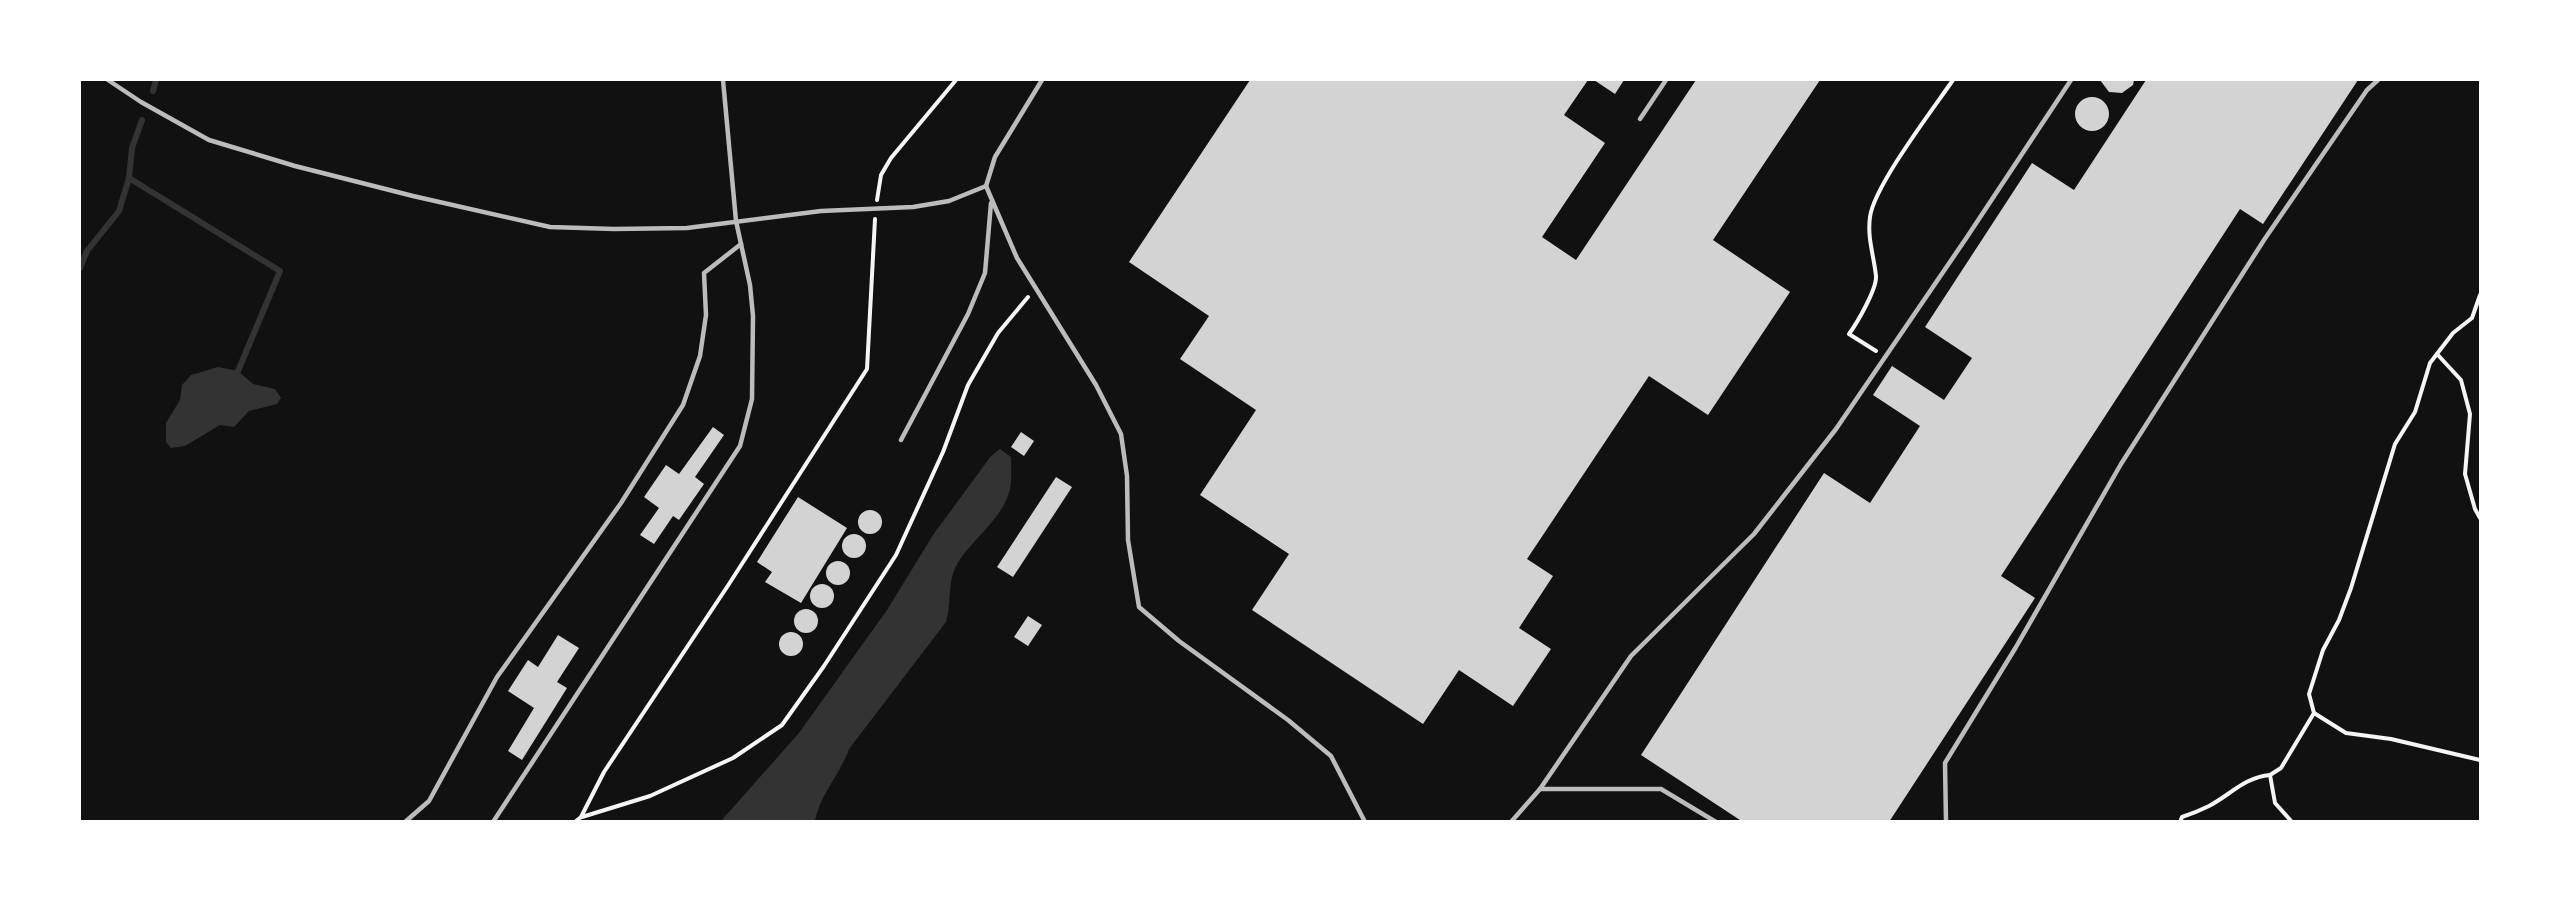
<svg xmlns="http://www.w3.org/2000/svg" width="2560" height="901" font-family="'Crimson Pro',serif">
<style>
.water{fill:#333}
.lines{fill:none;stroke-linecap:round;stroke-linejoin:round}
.stream{stroke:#333;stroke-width:6}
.building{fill:#d3d3d3}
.path{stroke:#f5f5f5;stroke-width:4}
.service{stroke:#bcbcbc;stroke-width:4.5}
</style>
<rect width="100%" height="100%" fill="#111"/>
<!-- water -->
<g class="water">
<path d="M218,367L238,371L253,384L275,389L281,398L277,404L249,411L234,427L220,425L185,446L171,448L166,442V423L180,400L182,385L191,375Z"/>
<path d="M1000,449L1011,457C1011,467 1012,479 1010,489C1003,519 972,539 957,564C947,582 952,603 946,622L849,749C840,775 820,794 815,821H721L799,733L887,610L933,535L991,456Z"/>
</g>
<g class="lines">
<!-- stream -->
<g class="stream">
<path d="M153,91L156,80"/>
<path d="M129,178L280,271L238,371"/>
<path d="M80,268L87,251L119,211L129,178L132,148L142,120"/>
</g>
</g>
<!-- building -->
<g class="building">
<path d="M1250,80H1588L1564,115L1605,143L1542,237L1576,260L1696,80H1820L1713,240L1790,292L1708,415L1649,376L1527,559L1553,576L1519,628L1551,649L1513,706L1459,670L1423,724L1252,610L1289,554L1200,495L1256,410L1180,359L1209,316L1129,262Z"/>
<path d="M1594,80H1624L1615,94Z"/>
<path d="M2100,80H2134L2133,85L2122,93L2109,92Z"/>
<path d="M2146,80H2358L2263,224L2240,209L2001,576L2035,598L1889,822H1743L1641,755L1824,473L1870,503L1920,426L1873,395L1892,366L1944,400L1972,358L1925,327L2032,163L2074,190Z"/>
<circle cx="2092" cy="114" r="17"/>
<path d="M713,427L724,435L695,477L704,484L679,520L673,516L654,544L640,535L659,508L644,497L666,465L679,474Z"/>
<path d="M1021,432L1034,441L1024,456L1011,447Z"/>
<path d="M1056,477L1072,487L1013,577L997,567Z"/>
<path d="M798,497L847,528L801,603L765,582L772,572L757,562Z"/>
<circle cx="870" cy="522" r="12"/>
<circle cx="854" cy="546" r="12"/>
<circle cx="838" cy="573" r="12"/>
<circle cx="822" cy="596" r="12"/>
<circle cx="806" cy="621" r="12"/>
<path d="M1028,616L1042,625L1028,646L1014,637Z"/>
<circle cx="791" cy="644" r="12"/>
<path d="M558,635L579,648L557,682L567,688L522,760L508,751L534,708L508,691L528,660L538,667Z"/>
</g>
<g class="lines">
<!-- path -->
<g class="path">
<path d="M877,200L881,175L891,158L956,80"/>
<path d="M1876,351L1849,334C1857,323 1877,289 1876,276C1874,256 1867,238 1870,217C1874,186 1933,109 1953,80"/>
<path d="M2437,354L2461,380L2470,414L2465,474L2475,509L2480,518"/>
<path d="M2314,713L2346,733L2391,739L2480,760"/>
<path d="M2270,775L2281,768L2314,713L2309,694L2323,650L2339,620L2351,588L2395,444L2415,412L2430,363L2453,333L2472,318L2480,295"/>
<path d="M582,817L650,796L733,758L782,725L824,666L896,555L943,452L968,385L998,333L1028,297"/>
<path d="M575,822L581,817L604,772L729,584L867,369L875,219"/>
<path d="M2180,822L2182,817C2191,814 2201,810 2209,806C2230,795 2245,777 2270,775L2275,803L2292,822"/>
</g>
<!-- service -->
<g class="service">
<path d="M108,80L141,102L209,140L295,166L413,196L550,227L614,229L687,228L821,211L913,207L949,201L986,186L995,157L1042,80"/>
<path d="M1640,119L1666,80"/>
<path d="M986,186L1017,258L1096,385L1121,434L1127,476L1128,540L1139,607L1179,641L1288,720L1331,756L1365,822"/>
<path d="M901,440L968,314L985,273L991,203"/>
<path d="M1540,789H1661L1716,822"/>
<path d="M405,822L429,801L497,677L621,503L683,405L700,356L706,315L704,273L741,244"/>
<path d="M493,822L740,446L752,399L753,316L750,285L736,221L723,80"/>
<path d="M1511,822L1540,789L1631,656L1754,534L1836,429L1967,237L2071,80"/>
<path d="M1946,822L1945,763L2016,647L2121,464L2264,240L2367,90L2378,80"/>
</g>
</g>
<!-- border -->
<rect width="2560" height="901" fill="none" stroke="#ffffff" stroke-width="162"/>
</svg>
